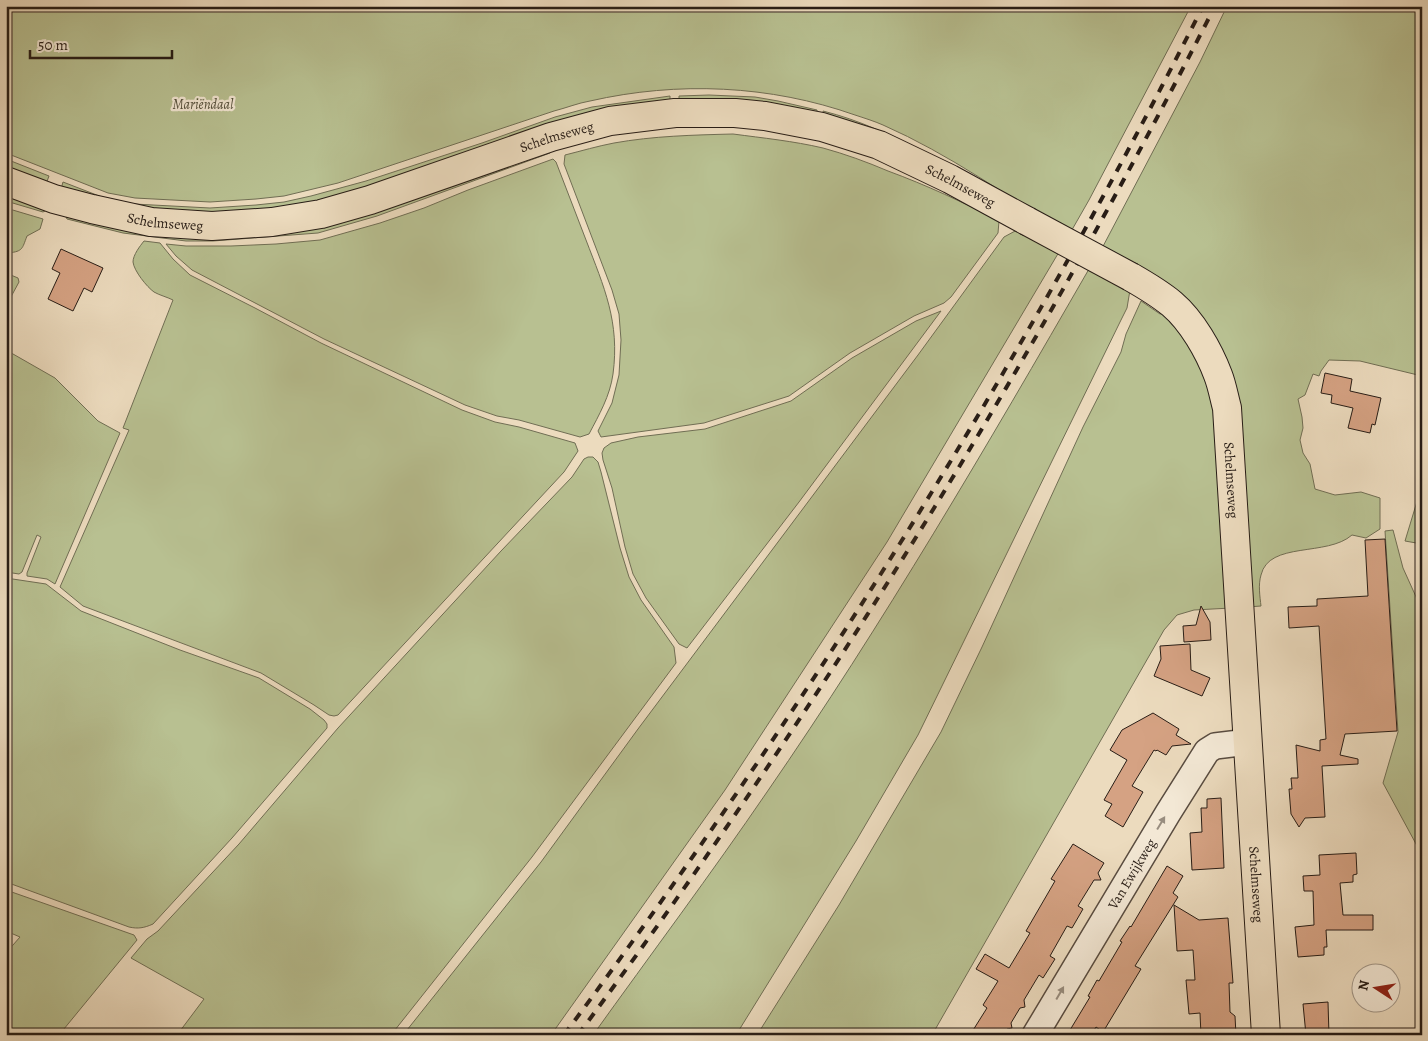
<svg xmlns="http://www.w3.org/2000/svg" width="1428" height="1041" font-family="Alegreya,serif">
<style>
.green{fill:#b8c091;stroke:#706e54}
.building{fill:#d5a283;stroke:#281d16}
.lines{fill:none;stroke-linecap:round;stroke-linejoin:round}
.minor-casing{stroke:#594c40;stroke-width:28}
.major-casing{stroke:#281d16;stroke-width:30}
.minor{stroke:#f3e8d5;stroke-width:25}
.major{stroke:#ecdbbe;stroke-width:28}
.rail{stroke:#281d16;stroke-width:4;stroke-dasharray:9 9;stroke-linecap:butt}
.major-bridge-casing{stroke:#281d16;stroke-width:30;stroke-linecap:butt}
.major-bridge{stroke:#ecdbbe;stroke-width:28}
.oneway{fill:#988d7f}
.labels{text-anchor:middle;stroke-width:4.5;stroke-linejoin:round;paint-order:stroke}
.park-label{font-size:14px;font-style:italic;fill:#534e3b;stroke:#f3e8d5}
.street-label{font-size:14px;fill:#281d16;stroke:#f3e8d5}
</style>
<rect width="100%" height="100%" fill="#ecdbbe"/>
<filter id="stains"><feTurbulence type="fractalNoise" baseFrequency=".004" numOctaves="4"/><feColorMatrix values="0 0 0 0 .2 0 0 0 0 .09 0 0 0 0 .02 0 0 0 .5 -.17"/></filter>
<radialGradient id="worn" r=".72"><stop offset=".6" stop-color="#630" stop-opacity="0"/><stop offset="1" stop-color="#630" stop-opacity=".3"/></radialGradient>
<!-- green -->
<g class="green">
<path d="M6,6H1191L1089,200L1069,235C1009,197 949,154 883,125C874,121 864,118 855,115C770,85 678,81 590,101C578,103 566,108 554,111L338,183L284,196L256,199L210,202L135,198L108,193L6,153Z"/>
<path d="M1227,6H1422V376L1360,361L1329,360L1321,371L1319,376L1313,374L1305,395L1298,399L1302,417L1303,428L1300,440L1303,453L1310,464L1315,489L1335,495L1361,492L1380,498V529L1366,538L1352,535C1327,557 1269,541 1261,575C1258,585 1260,597 1261,606L1247,607L1226,371L1100,252L1200,62Z"/>
<path d="M709,95L755,97L778,101L817,110V115L679,102V96Z"/>
<path d="M670,96V103C633,107 595,112 559,123C468,150 382,192 289,209C234,219 162,215 108,203C92,200 77,194 61,189L63,182L107,199L134,204L210,208L256,205L284,202L311,196L366,181L482,143L555,117L592,107Z"/>
<path d="M823,111C859,120 891,135 923,152L824,117Z"/>
<path d="M733,134C763,138 793,141 823,148C845,154 867,162 888,171C926,185 963,202 999,221L998,233L951,297L944,303L914,316L850,353L789,396L704,423L601,437L598,431L612,403L619,375L621,340L619,314L612,290L564,164L565,155C581,151 598,146 614,143C653,136 693,135 733,134Z"/>
<path d="M548,149L550,153L377,216L318,233L213,241H186L123,233L67,219L65,215L213,237Z"/>
<path d="M6,159L49,176L46,184L6,169Z"/>
<path d="M553,159L556,162C566,188 576,214 586,240C604,287 620,322 613,374C610,396 599,415 589,434L580,437L519,420L497,416L465,405L324,339L192,270L176,256L166,244L186,246H231L276,244L320,240L380,223L424,208L468,190Z"/>
<path d="M6,191L46,208L45,211L43,212L6,201Z"/>
<path d="M6,208L43,219L40,229L27,236C22,249 23,251 9,253L6,260Z"/>
<path d="M1017,230L1059,252L887,542L725,790L551,1035H403L541,862L638,729L918,355L1004,237Z"/>
<path d="M144,241L160,243L173,259L190,275L255,308L321,343L462,410L495,422L519,427L575,443L578,451L564,472L338,715L334,716L329,715L314,705L261,673L83,606L60,587L129,430L123,428L173,300C167,297 159,295 154,292C147,287 134,271 133,262C133,255 140,246 144,241Z"/>
<path d="M1089,269L1130,290L1127,308L1121,320L918,735L856,841L736,1035H593C651,954 711,874 767,792C883,624 987,446 1089,269Z"/>
<path d="M6,273L18,278L19,282L6,306Z"/>
<path d="M1141,301L1160,314L1167,312L1211,380L1231,608L1194,610L1177,615L1164,630L932,1035H757L839,905L941,732L982,647L1083,427L1121,352L1126,334Z"/>
<path d="M941,311L799,502L687,648L679,644L646,598L633,574L625,547L612,488L603,460L602,453L604,448L611,443L638,437L705,429L791,401L852,358L916,321Z"/>
<path d="M6,350L55,378L98,421L120,433L55,584L47,579L27,576V573L41,537L37,535L22,572L19,574L6,572Z"/>
<path d="M588,457H593L598,462L601,472L620,548L629,577L641,600L674,647L676,663L532,857L391,1035H177L204,999L131,958L147,939L158,931L239,844L338,728L501,551L572,477L584,459Z"/>
<path d="M1422,485V544L1405,541Z"/>
<path d="M1393,530L1403,568L1422,610V855L1383,783L1398,732L1385,531Z"/>
<path d="M6,578L46,584L81,611L180,650L259,678L310,709L324,720L327,724V728L232,838L153,924C144,928 138,929 129,927L6,882Z"/>
<path d="M6,890L134,935L137,940L59,1035H6V953L20,937L6,931Z"/>
</g>
<!-- building -->
<g class="building">
<path d="M61,249L103,268L92,292L84,288L73,311L48,299L60,273L52,269Z"/>
<path d="M1325,373L1352,379L1350,391L1381,398L1375,425L1372,424L1370,433L1348,428L1353,408L1331,403L1332,395L1321,393Z"/>
<path d="M1385,539L1397,731L1345,734L1340,755L1358,759V764L1322,766L1325,817L1305,818L1299,827L1291,814L1289,789H1292L1291,778H1298L1296,745L1320,751V740L1326,739L1319,626L1289,628L1288,607L1317,606V599L1368,596L1365,540Z"/>
<path d="M1201,606L1210,622L1211,640L1184,642L1183,626L1196,625Z"/>
<path d="M1190,644L1191,670L1210,678L1202,696L1154,676L1161,659L1160,646Z"/>
<path d="M1153,713L1179,729L1176,735L1191,744L1172,746L1166,755L1157,750L1156,751L1154,750L1132,786L1143,792L1123,827L1105,816L1112,804L1104,800L1127,760L1110,750L1122,730Z"/>
<path d="M1221,798L1224,868L1192,870L1190,833L1202,832L1201,808H1207V799Z"/>
<path d="M1073,844L1104,863L1098,873L1101,880H1094L1081,901L1078,906L1083,909L1072,928L1067,926L1050,956L1055,959L1043,978L1039,975L1024,1000L1025,1007L1020,1008L1011,1023L1012,1028L1007,1029L1004,1035H970L987,1008L983,1005L998,981L976,969L985,954L1009,968L1030,933L1026,931L1055,881L1051,879Z"/>
<path d="M1356,853L1357,874L1353,875V882L1340,883L1343,915H1373V930H1326L1327,947H1324V955L1298,957L1295,927L1314,925L1313,891H1304L1303,876L1320,875L1319,855Z"/>
<path d="M1167,866L1183,876L1173,893L1178,897L1135,966L1141,969L1103,1032L1096,1027L1091,1035H1067L1090,997L1088,996L1097,980L1099,981L1122,942L1120,941L1130,926L1131,927Z"/>
<path d="M1174,905L1199,920L1228,918L1233,983H1229L1230,1012L1235,1016L1236,1035H1201L1200,1013L1189,1014L1186,980H1195L1193,950L1177,951Z"/>
<path d="M1328,1002L1329,1035H1306L1303,1004Z"/>
</g>
<g class="lines">
<defs>
<g id="minor">
<path id="s1" d="M1035,1035L1168,813L1207,751L1215,746L1248,742"/>
</g>
<g id="major">
<path id="s2" d="M6,181L54,199L92,209L151,222L212,226L272,222L321,214L370,200L551,137L610,121L675,113H735L765,116L822,127L879,145L950,179L1027,221"/>
<path id="s3" d="M1131,277C1145,285 1160,294 1172,304C1192,321 1209,351 1218,375C1222,385 1224,397 1227,408L1266,1035"/>
</g>
</defs>
<!-- minor casing -->
<use href="#minor" class="minor-casing"/>
<!-- major casing -->
<use href="#major" class="major-casing"/>
<!-- minor -->
<use href="#minor" class="minor"/>
<!-- major -->
<use href="#major" class="major"/>
<!-- rail -->
<g class="rail">
<path d="M564,1035C805,711 1021,367 1203,6"/>
<path d="M578,1035C819,710 1032,366 1215,6"/>
</g>
<defs>
<path id="major-bridge" d="M1027,221L1131,277"/>
</defs>
<!-- major-bridge casing -->
<use href="#major-bridge" class="major-bridge-casing"/>
<!-- major-bridge -->
<use href="#major-bridge" class="major-bridge"/>
</g>
<!-- one-way arrows -->
<defs><path id="oneway-solid" d="M-6-.8H1V-3.2L6.5 0L1 3.2V.8H-6Z" transform="scale(1.25)"/></defs>
<g class="oneway">
<use href="#oneway-solid" transform="translate(1161 823) rotate(-59)"/>
<use href="#oneway-solid" transform="translate(1060 993) rotate(-60)"/>
</g>
<g class="labels">
<!-- park labels -->
<g class="park-label">
<text x="203" y="109">Mariëndaal</text>
</g>
<!-- street labels -->
<g class="street-label">
<text dy="5" stroke="none"><textPath href="#s2" startOffset="570">Schelmseweg</textPath></text>
<text dy="5" stroke="none"><textPath href="#s2" startOffset="990">Schelmseweg</textPath></text>
<text dy="5" stroke="none"><textPath href="#s2" startOffset="165">Schelmseweg</textPath></text>
<text dy="5" stroke="none"><textPath href="#s3" startOffset="241">Schelmseweg</textPath></text>
<text dy="5" stroke="none"><textPath href="#s1" startOffset="188">Van Ewijkweg</textPath></text>
<text dy="5" stroke="none"><textPath href="#s3" startOffset="646">Schelmseweg</textPath></text>
</g>
</g>
<!-- margin -->
<rect width="1428" height="1041" fill="none" stroke="#ecdbbe" stroke-width="25"/>
<rect x="8" y="8" width="1413" height="1026" fill="none" stroke="#281d16" stroke-width="2.5"/>
<rect x="12" y="12" width="1403" height="1016" fill="none" stroke="#281d16"/>
<!-- north arrow -->
<g transform="translate(1376 988) rotate(282)"><circle r="24" fill="#f3e8d5" stroke="#a29789"/>
<path d="M0-4L9 19L0 12L-9 19Z" fill="#8f2418"/>
<text y="-8" font-size="14" font-weight="bold" text-anchor="middle" fill="#281d16">N</text>
</g>
<!-- scale -->
<path d="M30 50v8h142v-8" fill="none" stroke="#281d16" stroke-width="2.5"/>
<text x="38" y="50" font-size="15" fill="#281d16" stroke="#f3e8d5" stroke-width="4" paint-order="stroke">50 m</text>
<rect width="100%" height="100%" filter="url(#stains)"/>
<rect width="100%" height="100%" fill="url(#worn)"/>
</svg>
